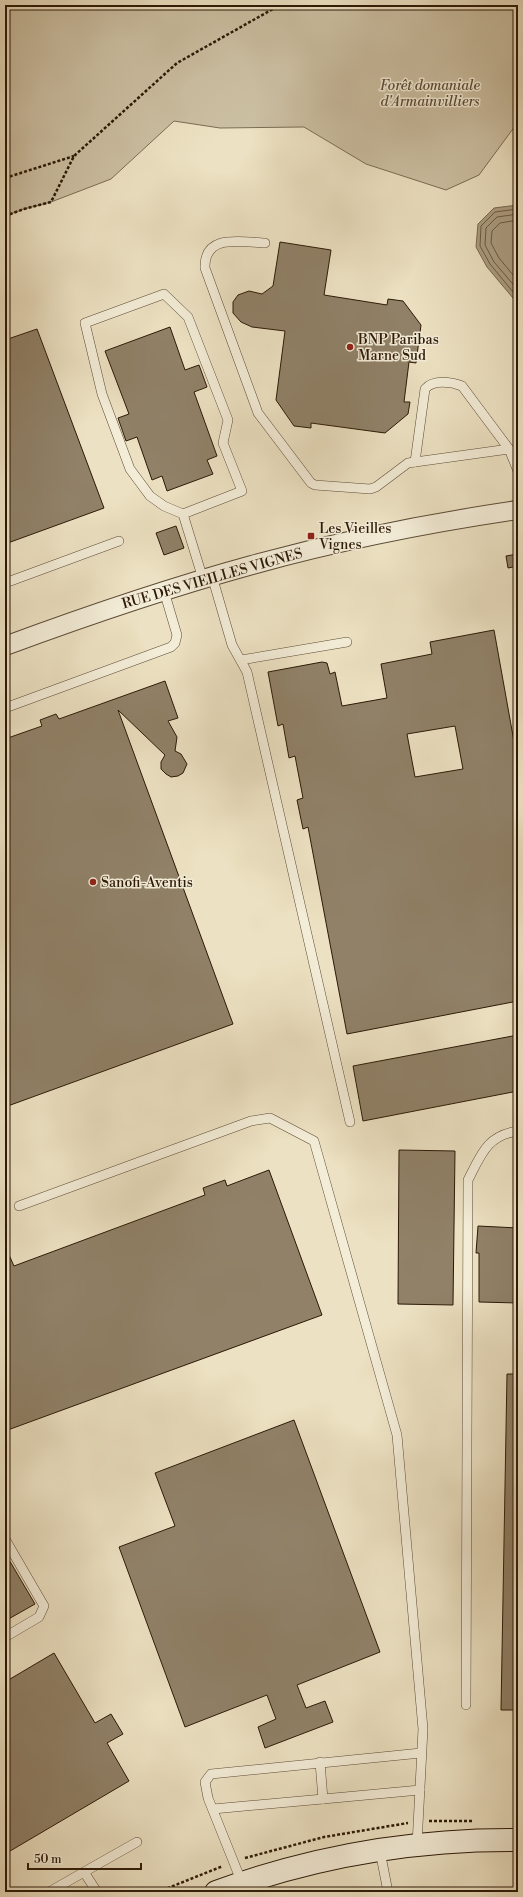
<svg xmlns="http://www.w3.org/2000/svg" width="523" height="1897" font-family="'Libre Bodoni',serif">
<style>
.green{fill:#cbbfa2;stroke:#7c6c54}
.water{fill:#ab9d82;stroke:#786851}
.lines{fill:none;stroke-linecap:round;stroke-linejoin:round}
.shore{stroke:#6c5b44;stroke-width:1}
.building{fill:#908168;stroke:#2c1907;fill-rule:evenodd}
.service-casing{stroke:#5c4b36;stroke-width:10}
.minor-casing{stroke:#5c4b36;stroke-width:20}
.secondary-casing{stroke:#2c1907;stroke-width:24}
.path{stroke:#2c1907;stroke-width:2.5;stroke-dasharray:3 2;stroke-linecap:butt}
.service{stroke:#f3ecd7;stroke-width:9}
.minor{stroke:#f3ecd7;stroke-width:18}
.secondary{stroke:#f3ecd7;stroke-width:22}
.poi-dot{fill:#8f2418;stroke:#f3ecd7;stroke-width:1.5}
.labels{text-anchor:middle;stroke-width:3;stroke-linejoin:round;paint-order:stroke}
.park-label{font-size:14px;font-style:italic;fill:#5c4b36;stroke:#f3ecd7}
.poi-label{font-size:14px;fill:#2c1907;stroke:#f3ecd7;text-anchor:start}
.street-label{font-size:14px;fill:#2c1907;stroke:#f3ecd7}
</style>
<rect width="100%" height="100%" fill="#ece1c2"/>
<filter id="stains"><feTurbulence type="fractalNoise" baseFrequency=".005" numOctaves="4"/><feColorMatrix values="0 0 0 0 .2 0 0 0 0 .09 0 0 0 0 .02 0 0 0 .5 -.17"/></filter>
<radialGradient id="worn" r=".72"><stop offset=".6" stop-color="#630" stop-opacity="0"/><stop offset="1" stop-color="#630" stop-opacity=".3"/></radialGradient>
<!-- green -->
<path class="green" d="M5,5H518V122L479,175L446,190L366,164L304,127L220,128L174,121L111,179L51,202L24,209L5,216Z"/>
<!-- water -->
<path class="water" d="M518,205V304L487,267L476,247L478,224L494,208Z"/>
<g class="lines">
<!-- shore -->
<g class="shore">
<path d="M518,209L495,212L481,226L480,246L490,264L518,298"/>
<path d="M518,214L497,217L486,228L485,245L494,262L518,290"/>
<path d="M518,220L500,223L492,231L491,243L499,258L518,281"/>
</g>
</g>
<!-- building -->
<g class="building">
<path d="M280,242L331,250L324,295L387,305L388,299L403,301L421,325L416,363L409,362L404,402H410L408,414L385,433L311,423V428L294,426L276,400L285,331L252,327L241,322L233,313V302L238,295L249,291L262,294L273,286Z"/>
<path d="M170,327L185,370L199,365L207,387L194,392L217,456L207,460L213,474L167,491L162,476L152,480L137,437L126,441L118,418L129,414L105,351Z"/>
<path d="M37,329L104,508L5,544V340Z"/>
<path d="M176,526L184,548L164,555L156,533Z"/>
<path d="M518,554V566L508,568L506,556Z"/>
<path d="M494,630L518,764V1001L347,1034L308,827L303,829L297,800L303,798L295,756L289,758L283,724L278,726L268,672L322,662L327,663L330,674L335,672L342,706L387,698L381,664L432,654L430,642ZM455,726L463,769L415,777L407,734Z"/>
<path d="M165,681L178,718L168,721L177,737L175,751L181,754L187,764L183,773L178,776L171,777L166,774L161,769V762L165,755L118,710L233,1024L5,1107V739L42,726L40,720L56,714L59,719Z"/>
<path d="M518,1035V1091L363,1121L353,1066Z"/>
<path d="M399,1150L455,1151L453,1305L398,1304Z"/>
<path d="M269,1170L322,1315L5,1431V1246L14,1266L205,1195L203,1188L225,1180L227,1186Z"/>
<path d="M478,1226L518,1228V1303L479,1302V1253H476Z"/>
<path d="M507,1374H518V1710H501Z"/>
<path d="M294,1420L380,1652L297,1685L306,1708L325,1701L333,1722L265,1748L258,1727L276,1719L267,1695L185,1727L119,1547L175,1526L155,1473Z"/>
<path d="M5,1553L35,1604L5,1621Z"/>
<path d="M54,1653L95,1723L111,1714L123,1734L107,1743L129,1781L5,1854V1682Z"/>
</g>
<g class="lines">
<defs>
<g id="service">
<path d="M265,243C242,242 204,233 205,268L258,413L311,483L315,485L370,489L376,487L408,463L509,449"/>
<path d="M415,462L425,389C433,379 452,382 462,386L509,449L518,471"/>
<path d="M183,514L164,506L150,496L130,469L102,394L85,323L164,294L188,317L228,420L223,443L242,491L183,514L203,579"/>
<path d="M212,576L232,645L247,672L350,1122"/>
<path d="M5,583L119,541"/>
<path d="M241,660L347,642"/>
<path d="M5,708L171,647L175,643L177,635L164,591"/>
<path d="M19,1206L251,1121L270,1118L314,1141L397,1435L423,1729L417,1845"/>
<path d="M5,1539L44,1606L39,1617L5,1637"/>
<path d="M466,1705L468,1180C481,1155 487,1135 518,1131"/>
<path d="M323,1799L420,1790"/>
<path d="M213,1809L323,1799L320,1762"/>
<path d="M380,1851L388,1892"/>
<path d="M84,1872L137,1842"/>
<path d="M242,1883L208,1798L205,1782L211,1774L421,1753"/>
<path d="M49,1892L84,1872L97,1892"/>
</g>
<path id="minor" d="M5,646C86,616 168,588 252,565C339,541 428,523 518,510"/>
<path id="secondary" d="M216,1892C312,1857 416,1839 518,1840"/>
</defs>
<!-- service casing -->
<use href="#service" class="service-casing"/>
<!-- minor casing -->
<use href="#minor" class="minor-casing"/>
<!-- secondary casing -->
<use href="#secondary" class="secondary-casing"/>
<!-- path -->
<g class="path">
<path d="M5,178L74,156"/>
<path d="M5,216L24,209L51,202L74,156L177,63L280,5"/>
<path d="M429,1821H474"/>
<path d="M245,1858L324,1837L408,1823"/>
<path d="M158,1892L223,1866"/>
</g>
<!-- service -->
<use href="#service" class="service"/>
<!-- minor -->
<use href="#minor" class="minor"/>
<!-- secondary -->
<use href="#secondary" class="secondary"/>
</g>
<!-- markers -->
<g class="poi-dot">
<circle cx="350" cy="347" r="4"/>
<rect x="307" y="532" width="8" height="8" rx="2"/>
<circle cx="93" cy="882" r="4"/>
</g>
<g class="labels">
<!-- park labels -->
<g class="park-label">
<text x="430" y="90">Forêt domaniale<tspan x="430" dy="16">d'Armainvilliers</tspan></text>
</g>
<!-- poi labels -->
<g class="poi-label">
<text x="358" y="344">BNP Paribas<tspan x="358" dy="16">Marne Sud</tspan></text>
<text x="319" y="533">Les Vieilles<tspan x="319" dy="16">Vignes</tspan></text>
<text x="101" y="887">Sanofi-Aventis</text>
</g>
<!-- street labels -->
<g class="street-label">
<text transform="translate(212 578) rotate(-16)" y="5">RUE DES VIEILLES VIGNES</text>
</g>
</g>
<!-- margin -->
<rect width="523" height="1897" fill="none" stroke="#ece1c2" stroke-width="20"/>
<rect x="6" y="6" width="511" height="1885" fill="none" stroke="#2c1907" stroke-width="2"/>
<rect x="10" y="10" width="503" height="1877" fill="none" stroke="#2c1907"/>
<!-- scale -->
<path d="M28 1863v6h113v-6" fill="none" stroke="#2c1907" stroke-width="2"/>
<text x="34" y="1863" font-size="12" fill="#2c1907" stroke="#f3ecd7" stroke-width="3" paint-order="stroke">50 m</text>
<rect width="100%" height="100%" filter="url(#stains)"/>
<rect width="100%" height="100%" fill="url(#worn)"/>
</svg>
